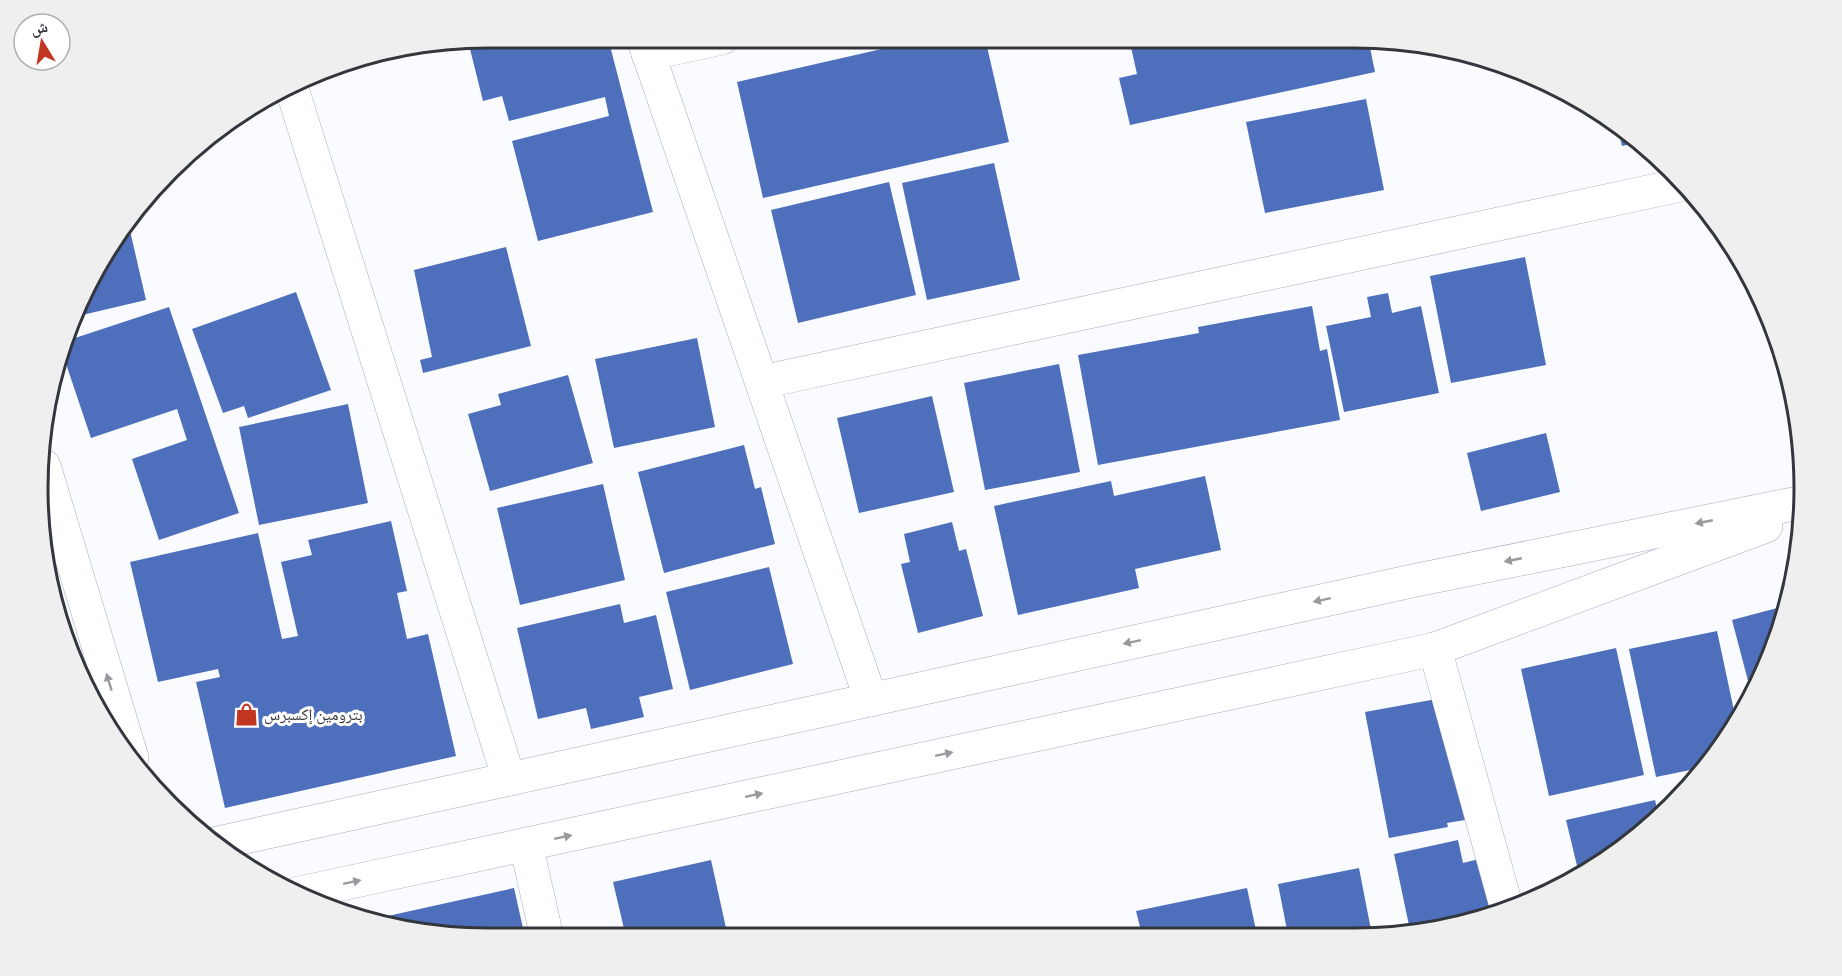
<svg xmlns="http://www.w3.org/2000/svg" width="1842" height="976" font-family="Overpass,'Noto Naskh Arabic',sans-serif">
<style>
.building{fill:#4e6fbc}
.lines{fill:none;stroke-linecap:round;stroke-linejoin:round}
.minor-casing{stroke:#a5acbc;stroke-width:34}
.minor{stroke:#fff;stroke-width:33}
.oneway{fill:#999a9e}
.labels{text-anchor:middle;stroke-width:6;stroke-linejoin:round;paint-order:stroke}
.poi-label{font-size:16px;fill:#33363c;stroke:#fff;text-anchor:start}
.rim{fill:none;stroke:#33363c;stroke-width:3}
</style>
<rect width="100%" height="100%" fill="#fafbff"/>
<!-- building -->
<g class="building">
<path d="M488,38H608L653,212L538,241L512,141L609,116L605,97L509,121L502,96L483,101L468,41Z"/>
<path d="M930,38H985L1009,142L763,198L737,82Z"/>
<path d="M1129,38H1368L1375,72L1130,125L1119,78L1137,74Z"/>
<path d="M1366,99L1384,190L1265,213L1246,122Z"/>
<path d="M1617,124L1629,131L1641,142L1622,146Z"/>
<path d="M994,163L1020,280L927,300L902,183Z"/>
<path d="M889,182L916,295L798,323L771,210Z"/>
<path d="M128,222L146,300L78,316L113,238Z"/>
<path d="M506,247L531,346L423,373L420,360L432,357L414,270Z"/>
<path d="M1525,257L1546,365L1451,383L1430,276Z"/>
<path d="M296,292L331,390L248,418L244,406L223,413L192,329Z"/>
<path d="M1388,293L1392,313L1421,306L1439,393L1344,412L1326,326L1371,317L1367,297Z"/>
<path d="M1312,306L1320,351L1327,349L1340,420L1098,465L1078,355L1199,333L1198,327Z"/>
<path d="M169,307L239,513L159,540L132,459L187,440L177,409L91,438L62,352L66,341Z"/>
<path d="M697,338L715,427L614,448L595,359Z"/>
<path d="M1059,364L1080,472L985,490L964,383Z"/>
<path d="M568,375L593,463L490,491L468,414L501,405L498,394Z"/>
<path d="M932,396L954,492L859,513L837,418Z"/>
<path d="M348,404L368,503L259,525L239,427Z"/>
<path d="M1546,433L1560,492L1481,511L1467,453Z"/>
<path d="M744,445L755,489L761,487L775,544L664,573L638,472Z"/>
<path d="M1205,476L1221,550L1135,569L1139,588L1018,615L994,506L1111,481L1114,496Z"/>
<path d="M603,484L625,580L520,605L497,508Z"/>
<path d="M391,521L407,591L397,593L407,639L428,634L456,756L225,808L196,682L220,677L218,669L158,682L130,562L258,533L282,639L298,636L281,562L312,555L308,540Z"/>
<path d="M952,522L959,551L966,549L983,616L918,633L901,564L910,562L904,534Z"/>
<path d="M769,567L793,664L690,690L666,592Z"/>
<path d="M620,604L624,623L656,615L673,689L639,697L644,717L591,729L586,708L538,719L517,628Z"/>
<path d="M1789,605L1758,688L1752,696L1732,620Z"/>
<path d="M1717,631L1736,720L1705,767L1656,777L1629,649Z"/>
<path d="M1616,648L1644,775L1549,796L1521,669Z"/>
<path d="M1442,698L1477,818L1447,823L1448,827L1389,838L1365,712Z"/>
<path d="M1655,800L1659,817L1628,846L1579,874L1566,820Z"/>
<path d="M1458,840L1463,863L1483,858L1495,913L1411,935L1394,854Z"/>
<path d="M711,860L728,937H626L613,882Z"/>
<path d="M1359,868L1372,935H1288L1278,884Z"/>
<path d="M514,888L525,937L459,938L365,921Z"/>
<path d="M1247,888L1257,935H1142L1136,911Z"/>
</g>
<g class="lines">
<defs>
<g id="minor">
<path d="M643,38L871,700"/>
<path d="M648,54L722,38"/>
<path d="M292,89L509,779"/>
<path d="M762,382L1685,184"/>
<path d="M44,466L132,758"/>
<path d="M1435,649L1507,909"/>
<path d="M213,844L1412,581L1803,502"/>
<path d="M526,845L547,937"/>
<path d="M295,894L1435,649L1766,526"/>
</g>
</defs>
<!-- minor casing -->
<use href="#minor" class="minor-casing"/>
<!-- minor -->
<use href="#minor" class="minor"/>
</g>
<!-- one-way arrows -->
<defs><path id="oneway-solid" d="M-6-.8H1V-3.2L6.5 0L1 3.2V.8H-6Z" transform="scale(1.5)"/></defs>
<g class="oneway">
<use href="#oneway-solid" transform="translate(1704 522) rotate(169)"/>
<use href="#oneway-solid" transform="translate(1513 560) rotate(169)"/>
<use href="#oneway-solid" transform="translate(1322 600) rotate(168)"/>
<use href="#oneway-solid" transform="translate(1132 642) rotate(168)"/>
<use href="#oneway-solid" transform="translate(109 682) rotate(-107)"/>
<use href="#oneway-solid" transform="translate(944 754) rotate(-12)"/>
<use href="#oneway-solid" transform="translate(754 795) rotate(-12)"/>
<use href="#oneway-solid" transform="translate(563 837) rotate(-12)"/>
<use href="#oneway-solid" transform="translate(352 882) rotate(-12)"/>
</g>
<!-- icons -->
<defs>
<symbol id="shop-bare" viewBox="-9 -9 18 18"><path d="M-5-2.5h2.3a2.7 3.5 0 0 1 5.4 0H5L5.5 6h-11ZM-1.5-2.5h3a1.5 2.3 0 0 0-3 0Z" fill="#c13620" stroke="#fff" stroke-width="2.5" paint-order="stroke"/></symbol>
</defs>
<g fill-rule="evenodd">
<use href="#shop-bare" x="230" y="698" width="33" height="33"/>
</g>
<g class="labels">
<!-- poi labels -->
<g class="poi-label">
<text x="264" y="720">بترومين إكسبرس</text>
</g>
</g>
<!-- crop -->
<path d="M0 0H1842V976H0ZM488 48H1354A440 440 0 0 1 1794 488V488A440 440 0 0 1 1354 928H488A440 440 0 0 1 48 488V488A440 440 0 0 1 488 48Z" fill="#efefef" fill-rule="evenodd"/>
<path class="rim" d="M488 48H1354A440 440 0 0 1 1794 488V488A440 440 0 0 1 1354 928H488A440 440 0 0 1 48 488V488A440 440 0 0 1 488 48Z"/>
<!-- north arrow -->
<g transform="translate(42 42) rotate(349)"><circle r="28" fill="#ffffff" stroke="#adafb1" stroke-width="1.5"/>
<path d="M0-4.5L10 22L0 15L-10 22Z" fill="#c13620"/>
<text y="-9" font-size="16" font-weight="bold" text-anchor="middle" fill="#33363c">ش</text>
</g>
</svg>
